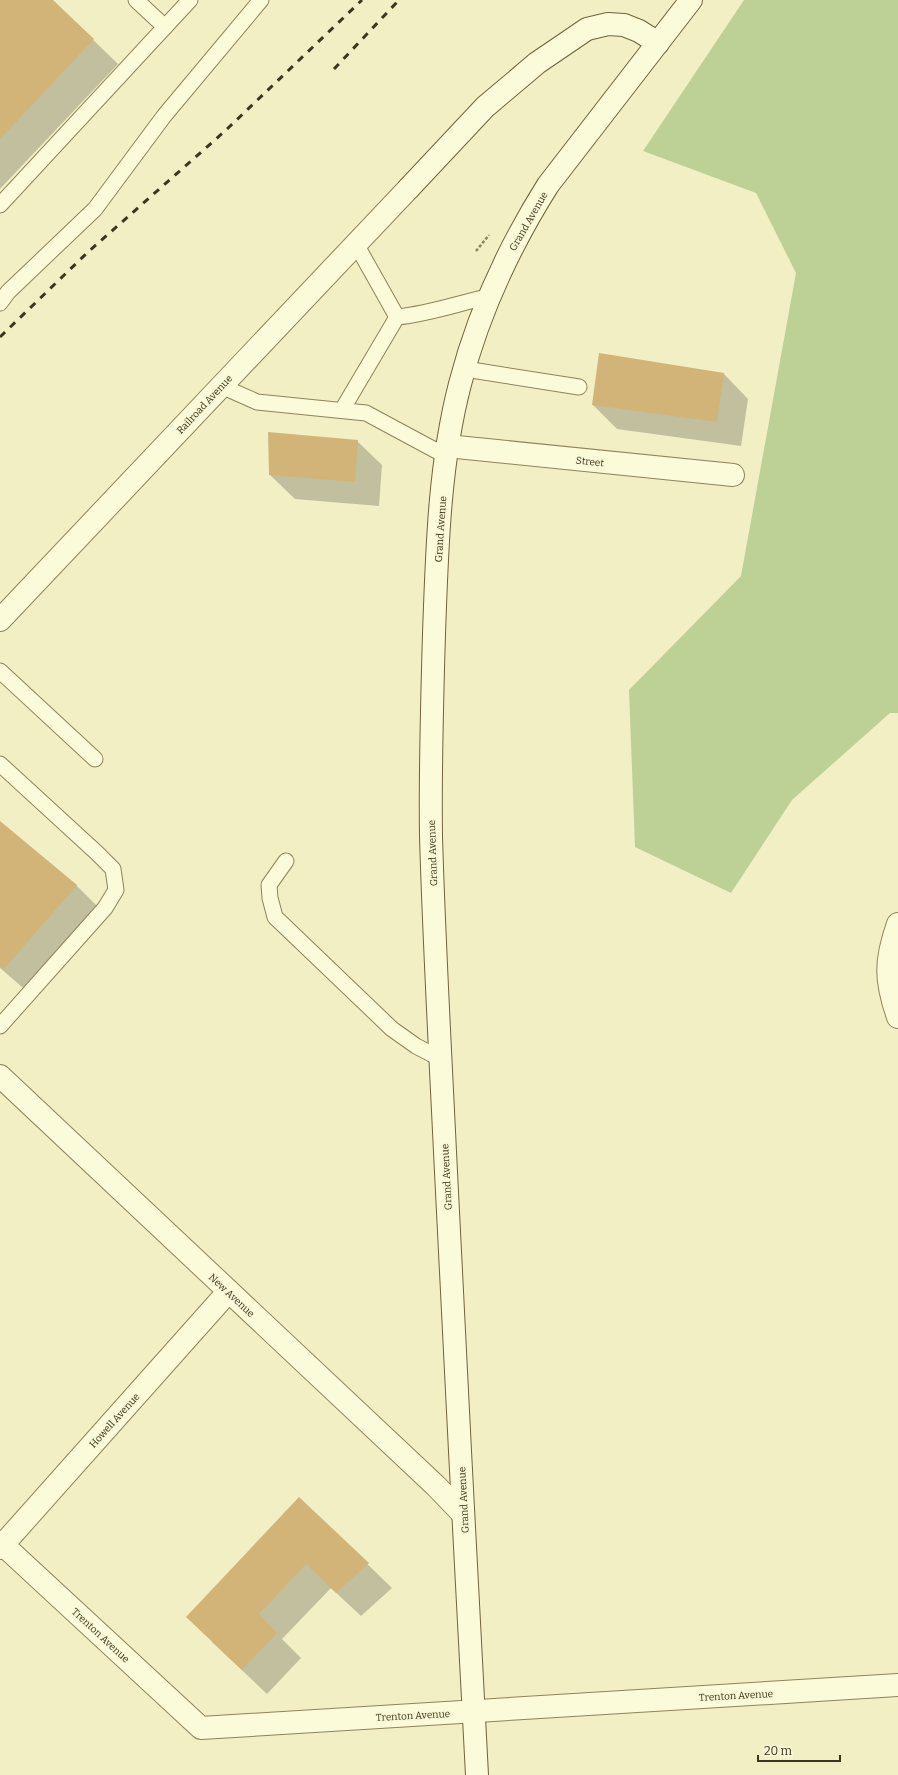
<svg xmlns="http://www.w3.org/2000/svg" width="898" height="1775" font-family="Bitter,serif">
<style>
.green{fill:#bdd197}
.shadow{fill:#0003}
.building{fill:#d3b478}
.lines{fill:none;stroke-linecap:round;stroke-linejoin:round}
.lane-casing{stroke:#8f8359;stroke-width:17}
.street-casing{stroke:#8f8359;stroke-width:24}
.secondary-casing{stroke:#71633c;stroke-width:24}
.path{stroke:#8f8359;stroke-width:2.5;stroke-dasharray:3 2;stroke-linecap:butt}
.lane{stroke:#fbfad9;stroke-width:15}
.street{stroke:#fbfad9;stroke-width:22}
.secondary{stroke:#fbfad9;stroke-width:22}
.rail{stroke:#3e351e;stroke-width:3;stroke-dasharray:7 7;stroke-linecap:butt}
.labels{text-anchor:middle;stroke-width:3;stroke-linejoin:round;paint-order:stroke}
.street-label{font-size:10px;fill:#3e351e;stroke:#f8f7d5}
</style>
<rect width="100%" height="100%" fill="#f2efc5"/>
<!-- green -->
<path class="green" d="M744,0H898V713H890L792,800L731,893L635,847L629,690L741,576L796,273L756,193L643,151Z"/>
<!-- shadow -->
<g class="shadow">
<path d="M0,0H52L118,64L0,189Z"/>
<path d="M724,374L748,399L741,446L617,429L593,405Z"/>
<path d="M357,441L382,465L379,506L295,499L270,475Z"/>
<path d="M0,822L76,885L101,910L29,993L0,968Z"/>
<path d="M299,1498L392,1588L361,1616L331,1588L282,1639L301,1658L267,1694L212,1642Z"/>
</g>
<!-- building -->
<g class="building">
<path d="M0,0H53L94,39L0,139Z"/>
<path d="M599,353L724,373L717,422L592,405Z"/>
<path d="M268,432L358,440L355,482L269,475Z"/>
<path d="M0,821L77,885L4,969L0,966Z"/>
<path d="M299,1497L369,1563L336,1593L306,1564L259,1614L277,1633L242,1670L186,1617Z"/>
</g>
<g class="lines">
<defs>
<g id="lane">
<path d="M136,0L165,27"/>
<path d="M0,205L190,0"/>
<path d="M356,244L397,317C429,314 459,303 491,296"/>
<path d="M0,303L8,292L95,209L164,116L261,0"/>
<path d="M465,369L579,387"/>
<path d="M221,386L257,402L366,413L446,456"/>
<path d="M342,410L397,317"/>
<path d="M0,671L95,759"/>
<path d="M0,764L97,853L113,869L116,890L105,908L0,1026"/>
<path d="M286,861L269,885L270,898L275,917L392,1029L416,1046L441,1059"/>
</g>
<g id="street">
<path d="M447,446L733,475"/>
<path d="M0,620L409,188"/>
<path d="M898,924C885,961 885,980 898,1017"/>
<path d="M0,1076L436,1486L463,1514"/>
<path d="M0,1542L201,1728L898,1685"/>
<path d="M0,1548L228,1292"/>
</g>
<g id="secondary">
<path d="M409,188L485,107L537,63L587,29L608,24L624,25L639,31L658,43"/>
<path d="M477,1775C465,1567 456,1360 445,1152C440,1047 434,941 431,836C430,769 432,701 434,634C437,550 439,465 460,384C478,314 509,247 548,185L691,0"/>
</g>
</defs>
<!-- lane casing -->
<use href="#lane" class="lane-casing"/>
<!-- street casing -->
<use href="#street" class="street-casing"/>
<!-- secondary casing -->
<use href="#secondary" class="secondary-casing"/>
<!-- path -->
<path class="path" d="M476,251L489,235"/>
<!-- lane -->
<use href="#lane" class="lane"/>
<!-- street -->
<use href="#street" class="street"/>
<!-- secondary -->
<use href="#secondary" class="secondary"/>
<!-- rail -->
<g class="rail">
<path d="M334,69L399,0"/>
<path d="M0,337L88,252L225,131L362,0"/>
</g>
</g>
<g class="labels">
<!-- street labels -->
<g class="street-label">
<text transform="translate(528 221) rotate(-60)" y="4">Grand Avenue</text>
<text transform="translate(204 404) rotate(-47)" y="4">Railroad Avenue</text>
<text transform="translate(590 461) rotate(6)" y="4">Street</text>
<text transform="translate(440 529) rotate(-86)" y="4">Grand Avenue</text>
<text transform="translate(432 853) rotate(-92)" y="4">Grand Avenue</text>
<text transform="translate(446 1177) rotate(-93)" y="4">Grand Avenue</text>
<text transform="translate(232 1295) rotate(43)" y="4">New Avenue</text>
<text transform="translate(114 1420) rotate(-48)" y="4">Howell Avenue</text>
<text transform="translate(463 1500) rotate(-93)" y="4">Grand Avenue</text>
<text transform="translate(101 1635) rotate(43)" y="4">Trenton Avenue</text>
<text transform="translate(736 1695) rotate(-3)" y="4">Trenton Avenue</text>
<text transform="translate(413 1715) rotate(-3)" y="4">Trenton Avenue</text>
</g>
</g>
<!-- scale -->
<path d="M758 1755v6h82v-6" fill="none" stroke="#3e351e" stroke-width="2"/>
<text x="764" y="1755" font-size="12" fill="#3e351e" stroke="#f8f7d5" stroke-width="3" paint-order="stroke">20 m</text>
</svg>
